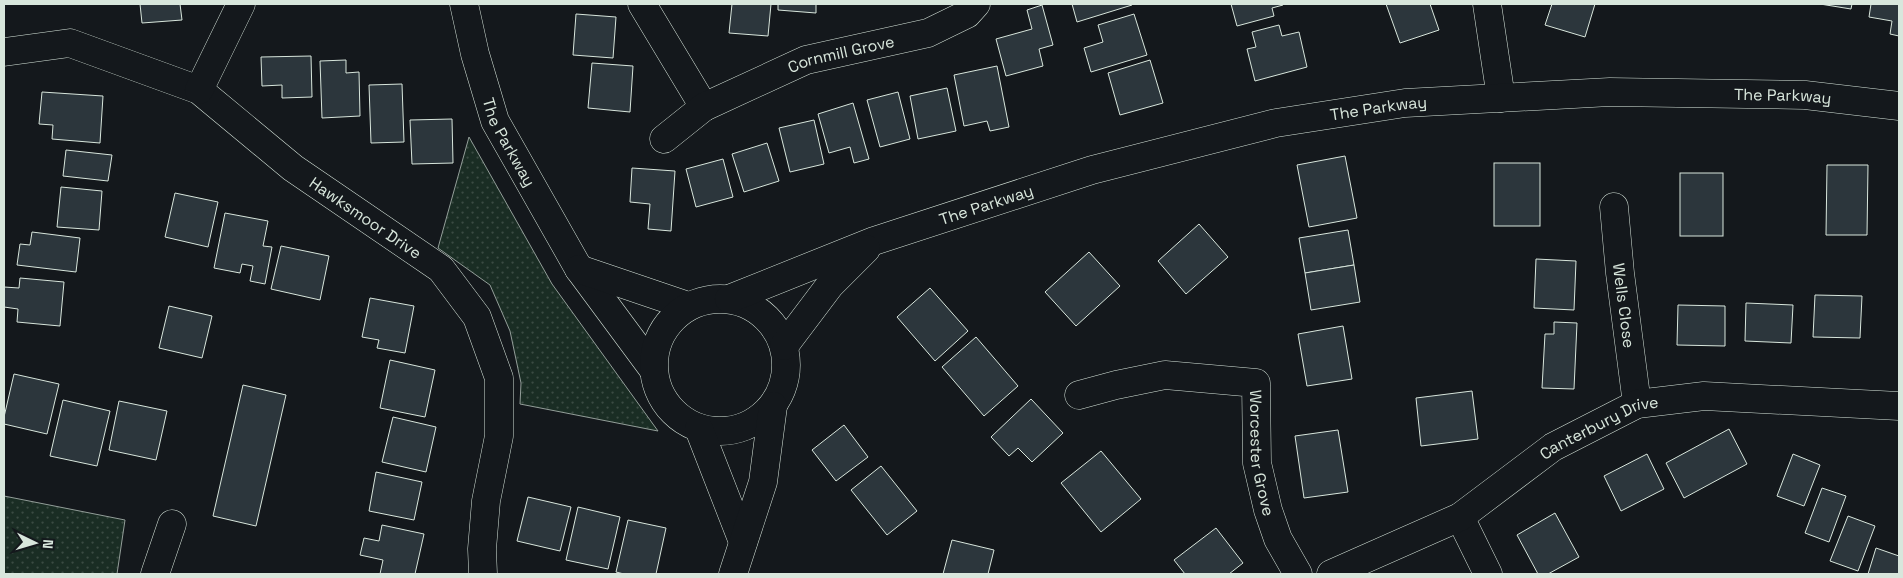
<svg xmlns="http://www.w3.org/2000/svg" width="1903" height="578" font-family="'Space Grotesk',sans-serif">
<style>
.grass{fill:url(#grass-dots);stroke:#939e99}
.building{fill:#2c363c;stroke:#d8e6dc}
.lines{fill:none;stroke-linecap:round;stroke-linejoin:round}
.minor-casing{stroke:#d8e6dc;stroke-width:29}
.minor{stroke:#14181c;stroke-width:28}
.labels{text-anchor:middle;stroke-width:4;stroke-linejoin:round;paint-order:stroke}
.street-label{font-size:16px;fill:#d8e6dc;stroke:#14181c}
</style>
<defs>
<pattern id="grass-dots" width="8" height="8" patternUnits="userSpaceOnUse" patternTransform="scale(1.25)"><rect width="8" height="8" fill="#1a2d24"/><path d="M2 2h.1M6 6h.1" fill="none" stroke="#3b4b43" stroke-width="1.8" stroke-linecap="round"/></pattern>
</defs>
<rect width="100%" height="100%" fill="#14181c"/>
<!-- grass -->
<g class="grass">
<path d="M469,137L552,284L658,431L520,404L521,383L510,331L490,285L438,248Z"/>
<path d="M4,496L125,520L117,574H4Z"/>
</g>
<!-- building -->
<g class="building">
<path d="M140,4H180L182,20L142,23Z"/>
<path d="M732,4H771L768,36L729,33Z"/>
<path d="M778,4H816V13L778,10Z"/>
<path d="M1072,4H1131L1132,5L1077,22Z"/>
<path d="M1231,4H1282L1283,5L1272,8L1274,16L1237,26Z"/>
<path d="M1386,4H1430L1439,30L1400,43Z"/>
<path d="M1552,4H1595L1585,37L1545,25Z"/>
<path d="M1820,4H1852L1851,9Z"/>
<path d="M1871,4H1899V36L1890,34L1892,21L1869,17Z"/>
<path d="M1042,5L1053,45L1039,49L1043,66L1006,76L996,39L1032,29L1027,10Z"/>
<path d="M576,14L616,17L613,58L573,55Z"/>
<path d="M1134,14L1147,55L1091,72L1084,48L1103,42L1098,25Z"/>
<path d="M1279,25L1282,36L1299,32L1307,67L1255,81L1247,49L1256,47L1252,32Z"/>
<path d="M311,56L312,97L282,98V85L262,86L261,57Z"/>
<path d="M346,60V73L359,72L360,116L322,118L320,61Z"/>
<path d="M1150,60L1163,103L1120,115L1108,73Z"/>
<path d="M592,63L633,66L630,112L588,108Z"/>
<path d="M997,66L1009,127L990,131L987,121L964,126L954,75Z"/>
<path d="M402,84L404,142L371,143L369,85Z"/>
<path d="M947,88L956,131L918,139L910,96Z"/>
<path d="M42,92L103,96L100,143L52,139L53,125L39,124Z"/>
<path d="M898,92L910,139L880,147L867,100Z"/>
<path d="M853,103L869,159L854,163L850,147L829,153L818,114Z"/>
<path d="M452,119L453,163L412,164L410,120Z"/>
<path d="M814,120L824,164L790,172L779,128Z"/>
<path d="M767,143L779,181L744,192L732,154Z"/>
<path d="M66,150L112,155L108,181L63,176Z"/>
<path d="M1345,156L1357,218L1309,227L1297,165Z"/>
<path d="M723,159L733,197L696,207L686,169Z"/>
<rect x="1494" y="163" width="46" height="63"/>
<path d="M1827,165H1868L1867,235H1826Z"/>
<path d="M632,168L675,171L671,231L648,229L650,204L630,202Z"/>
<rect x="1680" y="173" width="43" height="63"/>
<path d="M61,187L102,191L99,230L57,227Z"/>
<path d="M175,193L218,202L208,247L165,237Z"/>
<path d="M225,213L268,221L263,246L272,247L265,284L250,281L253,266L242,264L240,273L214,268Z"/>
<path d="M1199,224L1228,257L1186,294L1158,261Z"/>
<path d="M1348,230L1354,265L1305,273L1299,238Z"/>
<path d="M32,232L80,238L76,272L17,265L20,244L30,245Z"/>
<path d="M281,246L329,256L320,300L271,289Z"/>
<path d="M1089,252L1120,286L1076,326L1045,292Z"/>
<path d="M1536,259L1576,261L1574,310L1534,308Z"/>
<path d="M1354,265L1360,302L1311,310L1305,273Z"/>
<path d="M20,278L64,282L60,326L17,322L18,309L4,307V287L19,288Z"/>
<path d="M930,288L968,331L935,361L897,317Z"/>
<path d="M1815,295L1862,296L1860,338L1813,337Z"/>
<path d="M370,298L414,306L405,353L377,348L379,340L362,337Z"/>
<path d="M1746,303L1793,305L1791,343L1745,341Z"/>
<path d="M1678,305L1725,306V346L1677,345Z"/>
<path d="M169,306L212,316L202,358L159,348Z"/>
<path d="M1554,322L1577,323L1574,389L1542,388L1545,334H1554Z"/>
<path d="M1343,326L1352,379L1307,386L1298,334Z"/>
<path d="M976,337L1018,386L984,416L942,367Z"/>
<path d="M390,360L435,370L425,417L380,408Z"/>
<path d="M14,374L59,384L47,434L4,424V417Z"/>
<path d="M243,385L286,395L256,526L213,516Z"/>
<path d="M1472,391L1478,439L1421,446L1416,398Z"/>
<path d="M1031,399L1063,433L1032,462L1018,448L1009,456L991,437Z"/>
<path d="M63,400L110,411L97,466L50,456Z"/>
<path d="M119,401L167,411L156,460L109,450Z"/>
<path d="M393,417L436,427L426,472L382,462Z"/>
<path d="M844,425L868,457L836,481L812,450Z"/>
<path d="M1729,429L1747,464L1684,498L1666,463Z"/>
<path d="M1338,430L1348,492L1304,498L1295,436Z"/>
<path d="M1101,451L1141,499L1101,532L1061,483Z"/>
<path d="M1647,454L1664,489L1621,511L1604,476Z"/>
<path d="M1793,454L1820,465L1804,506L1777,496Z"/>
<path d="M881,466L917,511L887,535L851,490Z"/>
<path d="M376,472L422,482L414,520L369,511Z"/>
<path d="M1822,488L1846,496L1829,542L1805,533Z"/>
<path d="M528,497L571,507L560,551L517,541Z"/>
<path d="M578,507L620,517L608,569L566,560Z"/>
<path d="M1555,513L1579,557L1548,574H1538L1517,535Z"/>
<path d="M1848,516L1875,526L1858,571L1830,561Z"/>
<path d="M628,520L666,528L656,574H624L616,572Z"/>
<path d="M382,525L424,534L415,574H380L383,560L360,555L364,538L379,541Z"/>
<path d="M1216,528L1243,563L1229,574H1185L1174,560Z"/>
<path d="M952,540L994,550L988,574H943Z"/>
<path d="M1876,548L1899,556V574H1868Z"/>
</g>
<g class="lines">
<defs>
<g id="minor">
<path id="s1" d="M464,4L475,54L495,121L579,269L653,369"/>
<path d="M642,4L704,107"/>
<path d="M1487,4L1501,98"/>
<path id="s2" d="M4,52L70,43L199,90L293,168L441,269L477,317L499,378V436L486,501L482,549L483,574"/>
<path d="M199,90L241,4"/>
<path id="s3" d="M664,139L704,107L806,60L928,33L967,14L976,4"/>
<path id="s4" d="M1614,207L1620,273L1637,404"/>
<path d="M579,269L688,306"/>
<circle cx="720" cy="365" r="66"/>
<path id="s5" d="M729,299L874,241L1092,170L1276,123L1405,103L1610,92L1805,95L1899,106"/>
<path d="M784,346L830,285L866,249"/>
<path id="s6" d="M1079,395L1116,385L1165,375L1256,383L1257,463L1268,510L1278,539L1298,574"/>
<path d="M699,429L743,542"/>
<path d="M1460,517L1488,574"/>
<path d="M155,574L172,524"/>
<path d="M733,574L763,482L773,406"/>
<path id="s7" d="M1331,574L1460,517L1553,447L1637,404L1704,396L1899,406"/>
</g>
</defs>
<!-- minor casing -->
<use href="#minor" class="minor-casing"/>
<!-- minor -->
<use href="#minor" class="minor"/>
</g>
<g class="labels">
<!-- street labels -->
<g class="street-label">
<text dy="6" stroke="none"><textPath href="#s3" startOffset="199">Cornmill Grove</textPath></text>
<text dy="6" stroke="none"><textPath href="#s5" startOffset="1084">The Parkway</textPath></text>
<text dy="6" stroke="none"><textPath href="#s5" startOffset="679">The Parkway</textPath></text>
<text dy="6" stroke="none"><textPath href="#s1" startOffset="146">The Parkway</textPath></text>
<text dy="6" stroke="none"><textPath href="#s5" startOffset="274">The Parkway</textPath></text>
<text dy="6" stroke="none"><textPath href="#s2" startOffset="414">Hawksmoor Drive</textPath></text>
<text dy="6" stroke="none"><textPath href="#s4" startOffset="99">Wells Close</textPath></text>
<text dy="6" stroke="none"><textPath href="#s7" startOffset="308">Canterbury Drive</textPath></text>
<text dy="6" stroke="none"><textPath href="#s6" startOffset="250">Worcester Grove</textPath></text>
</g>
</g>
<!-- border -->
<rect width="1903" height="578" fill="none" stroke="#d8e6dc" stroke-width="10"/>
<!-- north arrow -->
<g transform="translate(35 543) rotate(95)" stroke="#14181c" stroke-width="4" paint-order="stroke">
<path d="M0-4L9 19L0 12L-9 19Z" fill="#d8e6dc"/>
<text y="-8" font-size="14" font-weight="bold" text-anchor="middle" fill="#d8e6dc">N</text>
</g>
</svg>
